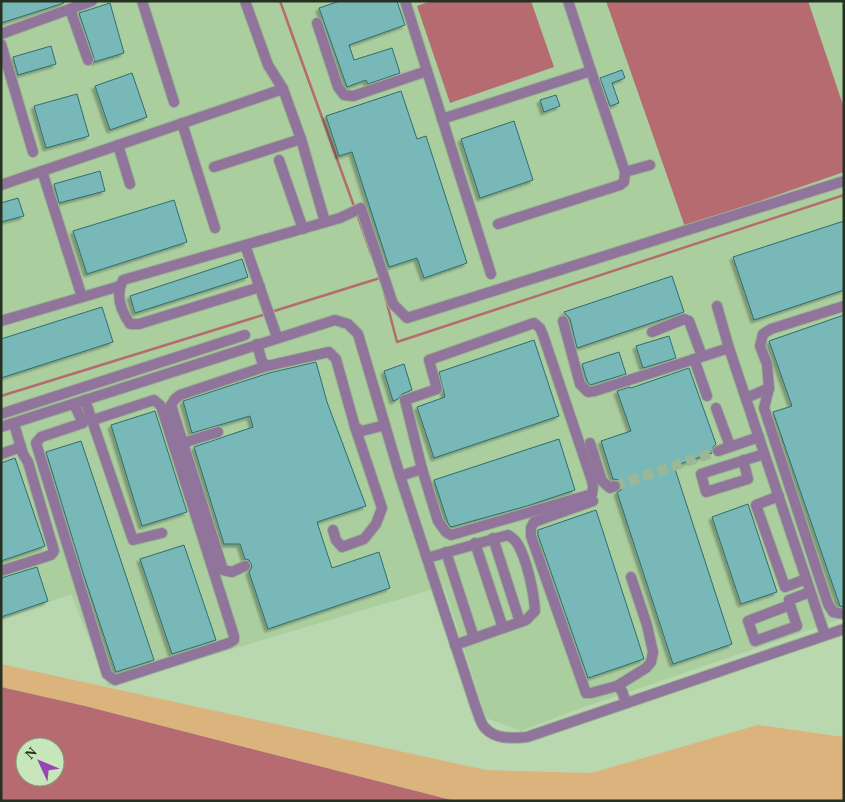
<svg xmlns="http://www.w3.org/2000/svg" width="845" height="802" font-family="Georgia,serif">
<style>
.built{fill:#abce9e}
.green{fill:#dab47c}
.water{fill:#b56b6f;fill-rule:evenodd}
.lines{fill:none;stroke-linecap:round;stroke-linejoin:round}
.stream{stroke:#b56b6f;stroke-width:2.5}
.building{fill:#78b8b9;stroke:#2d6e6f;filter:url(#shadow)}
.minor-tunnel{stroke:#9cb793;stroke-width:10;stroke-dasharray:10 5;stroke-linecap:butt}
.minor-casing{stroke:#99b390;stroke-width:12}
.minor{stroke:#91749c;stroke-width:10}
</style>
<defs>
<filter id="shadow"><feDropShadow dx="-3" dy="3" stdDeviation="1" flood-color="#0004"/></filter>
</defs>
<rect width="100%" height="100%" fill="#bad8af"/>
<!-- built -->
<path class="built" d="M1,1H844V618L573,711L521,731L486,718L444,586L108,686L71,594L1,620Z"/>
<!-- green -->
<path class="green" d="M1,664L486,770L591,773L758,725L844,737V801H455L85,706L1,687Z"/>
<!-- water -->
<g class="water">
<path d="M431,1H531L554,67L450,103L417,6Z"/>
<path d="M606,1H808L844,108V172L685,227Z"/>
<path d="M1,687L85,706L455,801H1ZM25,747H55V777H25Z"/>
</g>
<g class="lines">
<!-- stream -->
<g class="stream">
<path d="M280,1L355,209"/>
<path d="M357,214L371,254"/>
<path d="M383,288L397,342L844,195"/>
<path d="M271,312L380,278"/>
<path d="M1,396L266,314"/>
</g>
</g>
<!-- building -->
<g class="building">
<path d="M1,1H64V3L1,23Z"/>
<path d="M340,1H397L405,25L349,45L354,60L392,48L400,73L368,84L366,80L347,87L319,8Z"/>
<path d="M110,3L124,53L94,62V58L79,13Z"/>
<path d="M51,46L56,64L18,75L13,57Z"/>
<path d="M622,70L625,78L612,83L619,103L610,106L600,78Z"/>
<path d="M132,73L147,117L110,130L95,86Z"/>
<path d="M401,91L417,139L426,136L467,263L424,278L417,258L389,267L352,152L339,156L326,116Z"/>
<path d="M77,94L89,136L46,148L34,106Z"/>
<path d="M556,95L560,106L544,112L540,100Z"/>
<path d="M514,121L533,180L480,198L461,139Z"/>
<path d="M100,171L105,191L59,203L54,184Z"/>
<path d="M18,198L24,216L1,222V203Z"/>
<path d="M174,200L187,242L87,274L73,231Z"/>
<path d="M844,221V290L754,320L733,257Z"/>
<path d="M242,259L248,277L135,313L130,296Z"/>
<path d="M672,276L684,312L577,348L570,319L564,312Z"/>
<path d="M102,307L113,342L1,378V339Z"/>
<path d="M844,315V607L840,606L773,412L792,406L769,341Z"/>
<path d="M669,336L676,358L643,368L636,346Z"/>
<path d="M534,340L559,416L434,458L417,407L445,397L439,372Z"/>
<path d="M619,352L626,374L590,385L587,381L582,364Z"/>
<path d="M316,362L327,402L366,506L317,522L332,568L379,552L390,588L268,629L249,572L252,567L251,564L249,560L245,559L240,544H224L194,447L253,427L250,416L192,433L183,401L269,373Z"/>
<path d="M404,364L412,390L402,394L398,399L393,401L384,371Z"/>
<path d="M689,368L716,444L713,447L712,453L674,466L732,644L673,664L617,492L621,490L622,484L619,480L613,479L601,441L631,431L617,391L630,387L631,388Z"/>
<path d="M155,411L187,512L142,526L111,425Z"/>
<path d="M559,439L575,490L527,506L451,527L448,523L434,480Z"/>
<path d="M81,441L154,660L116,672L83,573L46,452Z"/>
<path d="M15,458L45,546L1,561V463Z"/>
<path d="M748,504L777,592L741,604L712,517Z"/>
<path d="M596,510L644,659L588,678L538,535V530Z"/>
<path d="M184,545L216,640L172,654L140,559Z"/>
<path d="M37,567L48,601L1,617V578Z"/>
</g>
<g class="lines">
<!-- minor-tunnel -->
<path class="minor-tunnel" d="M615,486L718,451"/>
<defs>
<g id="minor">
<path d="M142,1L174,102"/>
<path d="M245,1L268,65L283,89L301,139L325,222"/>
<path d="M405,1L491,274"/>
<path d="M568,1L591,71"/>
<path d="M70,9L88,60"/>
<path d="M317,23L338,87L344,95L353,96L427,71"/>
<path d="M1,34L92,1"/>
<path d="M1,44L33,152"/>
<path d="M442,119L591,71L625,172L650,165"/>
<path d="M182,123L215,228"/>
<path d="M118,145L130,184"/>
<path d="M279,160L303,229"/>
<path d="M214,167L301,139"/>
<path d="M42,171L82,297"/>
<path d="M1,185L283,89"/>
<path d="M498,224L620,185L624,182L625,172"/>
<path d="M245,245L123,280C115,295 121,311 130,324H139L260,287"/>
<path d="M717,306L729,348L825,635"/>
<path d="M1,321L120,286"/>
<path d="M563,321L580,384L588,392L595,391L729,348"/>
<path d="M534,323L540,328L543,335L592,481L593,487L592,494L451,535L446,532L438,521L422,469L405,400L437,389L429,360Z"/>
<path d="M652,332L684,319L689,321L702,356"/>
<path d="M277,337L245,245L340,218L361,208L393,304L407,318L844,181"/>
<path d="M257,344L262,362L267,366L329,352L336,359L355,427L362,431L385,425"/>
<path d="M694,359L707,396"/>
<path d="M769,388L764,408L828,604L833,612L844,614"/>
<path d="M746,398L769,388L767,364L760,346L763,334L771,329L844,306"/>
<path d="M85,400L133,540L162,533"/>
<path d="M74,404L83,423L41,437L36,443L107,674L115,680L229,643L234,640V636L161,406L154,400L93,420"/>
<path d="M716,408L730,446"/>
<path d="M1,414L245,335"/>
<path d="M1,427L335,320L348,324L358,334L400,476L475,705C478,712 480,723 485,728C496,740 513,738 527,737L844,629"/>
<path d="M183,443L218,432"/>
<path d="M590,443L602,481L610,488L615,486"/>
<path d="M718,451L759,437"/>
<path d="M1,454L21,447"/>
<path d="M743,460L748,479L706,492L701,474C722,467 743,461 764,454"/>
<path d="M400,476L422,469"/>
<path d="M779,496L756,505L785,587L806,579"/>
<path d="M593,501L534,522L531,528V536L586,693H591L617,686L622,691L626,703"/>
<path d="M333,530L336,540L342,547L364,539L376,524L382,508L355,427"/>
<path d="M493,538L520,622"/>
<path d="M475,543L503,628"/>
<path d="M446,552L474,638"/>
<path d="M427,558L508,535C511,537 515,540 517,543C527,559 534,593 535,611L526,620L455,645"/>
<path d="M245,566L232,572L223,570L171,405L175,399L180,395L267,366"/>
<path d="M1,571L51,555L54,551L28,462L23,454L14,424"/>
<path d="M790,605L797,626L755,641L748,621Z"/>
<path d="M790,605L789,600L810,592"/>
<path d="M617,686L646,668L651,662L653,652L647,625L631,577"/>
</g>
</defs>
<!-- minor casing -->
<use href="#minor" class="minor-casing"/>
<!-- minor -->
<use href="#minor" class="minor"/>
</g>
<!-- border -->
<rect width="845" height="802" fill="none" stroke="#253121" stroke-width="5"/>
<!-- north arrow -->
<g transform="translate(40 762) rotate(314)"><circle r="24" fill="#c7e6bb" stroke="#869e7d"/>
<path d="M0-4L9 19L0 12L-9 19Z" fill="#9946b4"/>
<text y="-8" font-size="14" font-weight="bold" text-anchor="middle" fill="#253121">N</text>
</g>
</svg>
